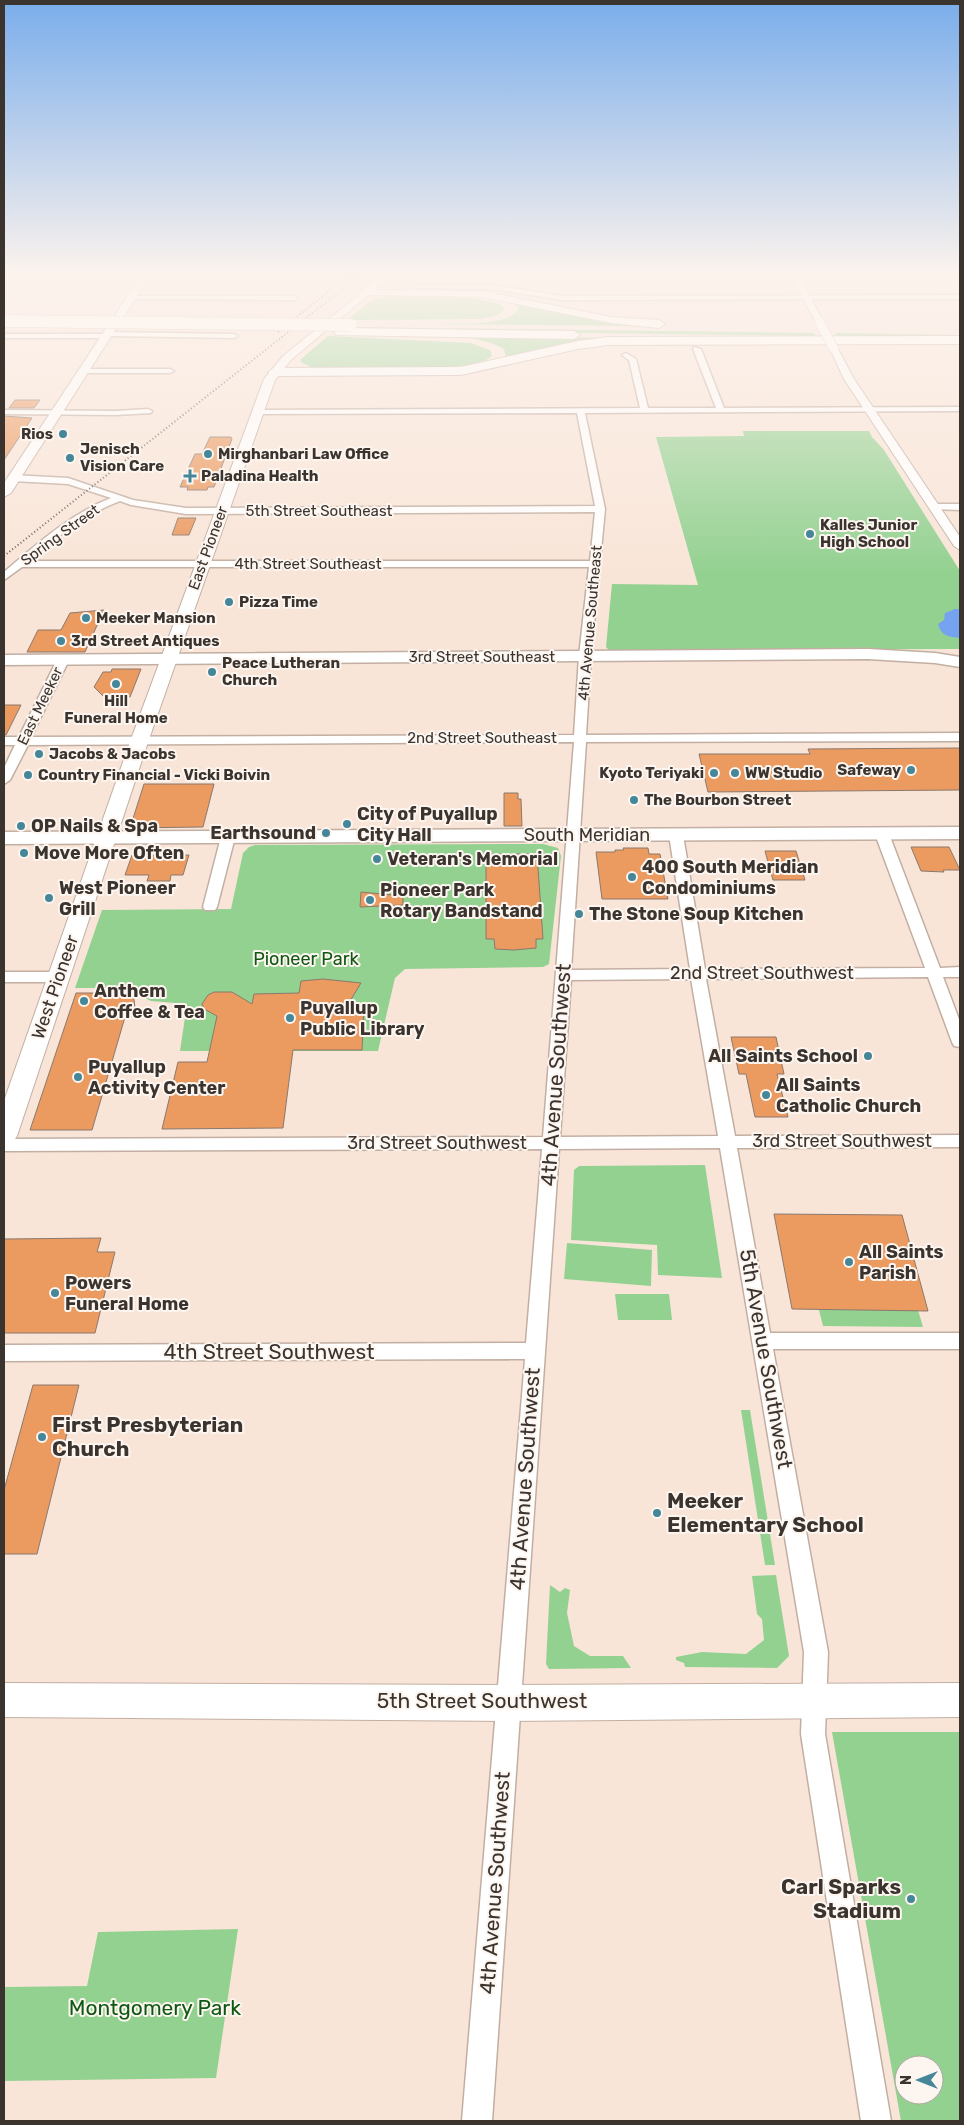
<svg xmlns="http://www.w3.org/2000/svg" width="964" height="2125" font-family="Rubik,sans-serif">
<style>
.green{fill:#93d191;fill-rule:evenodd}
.water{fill:#75a3ef}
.building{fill:#eb9a60;stroke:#8b796d}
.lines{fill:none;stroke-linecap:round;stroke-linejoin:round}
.minor-casing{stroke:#c2afa2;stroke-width:3}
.tertiary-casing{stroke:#c2afa2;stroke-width:2}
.secondary-casing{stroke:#c2afa2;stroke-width:2}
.primary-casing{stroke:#c2afa2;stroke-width:3}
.motorway-casing{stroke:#c2afa2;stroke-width:2}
.minor{fill:#fff;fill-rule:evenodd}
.tertiary{fill:#fff;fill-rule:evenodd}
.secondary{fill:#fff;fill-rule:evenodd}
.primary{fill:#fff;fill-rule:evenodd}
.motorway{fill:#fff;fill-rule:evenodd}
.rail{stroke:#5f554f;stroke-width:2;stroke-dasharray:1 2.5;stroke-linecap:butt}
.tertiary-bridge-casing{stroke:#c2afa2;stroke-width:10;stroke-linecap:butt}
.motorway-bridge-casing{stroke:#c2afa2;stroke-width:13;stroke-linecap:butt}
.tertiary-bridge{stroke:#fff;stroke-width:9}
.motorway-bridge{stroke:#fff;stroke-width:12}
.poi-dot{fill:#458698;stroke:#fdf5ef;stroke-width:2}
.labels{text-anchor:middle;stroke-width:4;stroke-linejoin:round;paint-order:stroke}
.far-poi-label{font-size:15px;font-weight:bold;fill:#3a332e;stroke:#fdf5ef;text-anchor:start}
.far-street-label{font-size:15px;fill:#3a332e;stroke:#fdf5ef}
.poi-label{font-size:18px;font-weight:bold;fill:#3a332e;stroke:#fdf5ef;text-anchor:start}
.street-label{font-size:18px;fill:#3a332e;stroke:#fdf5ef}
.park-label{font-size:18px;fill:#0f5814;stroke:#fdf5ef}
.near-street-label{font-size:21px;fill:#3a332e;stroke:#fdf5ef}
.near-poi-label{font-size:21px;font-weight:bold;fill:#3a332e;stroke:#fdf5ef;text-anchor:start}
.near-park-label{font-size:21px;fill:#0f5814;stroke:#fdf5ef}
</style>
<rect width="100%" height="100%" fill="#f9e5d8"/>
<!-- green -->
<g class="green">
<path d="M389,297C408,298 498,292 505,310L498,315L482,319L347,320L372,300Z"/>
<path d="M509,301L635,325L636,326L435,324C454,322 508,328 518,309L516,305Z"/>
<path d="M350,327L814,333L815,336L345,330Z"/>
<path d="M835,333L960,335V337L836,336Z"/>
<path d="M328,336L471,343L490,350L492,356C474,375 343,367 311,367L301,362V359Z"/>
<path d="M406,336L637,338L503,360L506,357L504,349C476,333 437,337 406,336Z"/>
<path d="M743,431H869L872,437L884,450L960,571V649L609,650L606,647L612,584L698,585L656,437L744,436Z"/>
<path d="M543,844L558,848L561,856L549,964L543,967L405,969L395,978L378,1051H180L187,1004L151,1001L145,998L138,988H75L102,910L231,909L243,853L249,847L255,845Z"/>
<path d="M705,1165L722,1278L658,1275L657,1245L571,1240L574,1170L579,1166Z"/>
<path d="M567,1243L652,1250L651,1286L564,1279Z"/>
<path d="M615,1294H669L672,1320H618Z"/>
<path d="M819,1310H918L923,1327L823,1326Z"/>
<path d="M741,1410H750L775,1565H765Z"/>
<path d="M776,1575L789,1656L777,1668L685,1667L684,1663L676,1660V1657L702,1652L746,1654L764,1640L762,1619L757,1614L752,1576Z"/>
<path d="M550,1585L560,1592L565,1588L570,1590L567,1613L574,1646L590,1656H623L631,1668L549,1669L546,1664Z"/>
<path d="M832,1732H960V2121H901ZM904,2065H934V2095H904Z"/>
<path d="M238,1929L216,2078L4,2081V1987L87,1986L98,1932Z"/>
</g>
<!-- water -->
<path class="water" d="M955,609H960V638C949,637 941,636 938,624L944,620L945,613Z"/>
<!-- building -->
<g class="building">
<path d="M15,400H40L34,408H9Z"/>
<path d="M4,416L32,418L4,460Z"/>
<path d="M210,437H231L232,439L214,487H208L207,490H187L188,487H180L195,454H202Z"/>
<path d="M178,518H196L189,535H172Z"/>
<path d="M104,610L85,652H27L38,630H61L70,613Z"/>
<path d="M112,669H141L130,697H104L94,687L103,672H111Z"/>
<path d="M4,705H21L6,735H4Z"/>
<path d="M960,748V790L708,792L699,754H810L808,749Z"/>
<path d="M144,784H214L203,827L130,828Z"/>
<path d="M504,793H518V799H521L522,826H504Z"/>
<path d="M911,847H949L960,870H943L944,872L921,871Z"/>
<path d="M623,848H648L649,854H660L668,899H602L596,852H615V850H624Z"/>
<path d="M765,851H796L805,880H773Z"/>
<path d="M491,854H537L543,939H536V948L514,950L495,949L494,939H486V856H491Z"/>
<path d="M132,855H189L183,875H171L170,881H147L149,875H125Z"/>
<path d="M361,892L403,896V905L360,907Z"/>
<path d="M323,979L361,983L347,1006L364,1007L362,1050H293L283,1128L162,1129L178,1062H207L217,1016L204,1009L202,1004L208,995L214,992H232L252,1004L254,994L299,993L301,981Z"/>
<path d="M133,992L136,1015L125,1017L92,1130H30L76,993H107L106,998Z"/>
<path d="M731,1037H776L784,1074H777L788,1117H755L746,1074H739Z"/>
<path d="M774,1214L902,1215L928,1311L792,1309Z"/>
<path d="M101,1238L97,1252H115L95,1333H4V1239Z"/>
<path d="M33,1385H79L37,1554H4V1490Z"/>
</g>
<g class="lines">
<defs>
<g id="minor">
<path d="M419,285H492L563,296L960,295V299L563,300L492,289L417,288L416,287Z"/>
<path d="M132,296H295L298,298L295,300L130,299V297Z"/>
<path d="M108,332L234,334L238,336L234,338L110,336L107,338H4V334H105Z"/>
<path d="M694,347L701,349L724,408L960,407V411L585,413L605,509L591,656L586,735L960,733V741L586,742L571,970L690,969L669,835L676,831L683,835L705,969L925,968L875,834L882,830L889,834L940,968L960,967V977H943L960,1022V1047L954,1046L952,1042L928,977L706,979L735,1136L960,1135V1147L737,1148L770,1333H960V1349H773L828,1652L825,1734L891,2121H861L801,1734L804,1652L720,1148L559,1149L492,2121H462L525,1359L4,1361V1345L526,1343L542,1149L4,1151V1139L543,1137L574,742L28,745L10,780L4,784V768L15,745H4V737H19L58,658L64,655L70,658L31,737L574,735L579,656L589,567H22L4,580V572C37,544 70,514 111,498L68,484L13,481L9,478L13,475L68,478L133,500L186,508L595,506L577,413L257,414L253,412L257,410L640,408L629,360L622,355L626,353L636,359L648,408H716L693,349ZM120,501L131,505L186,514L595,512L590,561H29C57,537 85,514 120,501ZM691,979L718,1136L560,1137L571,980Z"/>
<path d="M81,369H170L174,371L170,373H81Z"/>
<path d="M148,409L152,411L151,413L116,415L4,414V410L116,411Z"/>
<path d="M935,504H960V510L932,509L930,507Z"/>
<path d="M228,833L235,837L217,907L215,910H205L203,907L221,837Z"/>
<path d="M4,972H59L64,974L67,977L64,980L59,982H4Z"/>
</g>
<g id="tertiary">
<path d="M382,274H391L368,295H362V291Z"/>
<path d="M790,274H798L823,321L822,323L815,321Z"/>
<path d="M834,346L838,349L854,379L960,537V550L954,546L844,379L830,349Z"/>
</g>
<g id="secondary">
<path d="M142,274H151L11,493L4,497V483Z"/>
<path d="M365,290L370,293L368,295L291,360L275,380L148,742L17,1136L13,1142L4,1145V1101L130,742L264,379L283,356Z"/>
<path d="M4,1683L508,1685L960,1683V1717L508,1721L4,1717Z"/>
</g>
<g id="primary">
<path d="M868,649L935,653L960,657V667L935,663L868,659L4,665V655Z"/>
<path d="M960,827V839L4,844V832Z"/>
</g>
<g id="motorway">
<path d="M365,290L482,291L611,317L659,320L665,324L659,328L611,323L482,297L361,295L359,293Z"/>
<path d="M340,328L574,331L580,335L574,339L336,335L334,332Z"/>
<path d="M960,336V344L608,345L578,349L461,375L274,376L268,372L274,368L461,367L578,341L608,337Z"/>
</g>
</defs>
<!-- minor casing -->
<use href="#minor" class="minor-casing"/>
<!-- tertiary casing -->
<use href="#tertiary" class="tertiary-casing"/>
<!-- secondary casing -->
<use href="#secondary" class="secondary-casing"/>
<!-- primary casing -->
<use href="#primary" class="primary-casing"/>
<!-- motorway casing -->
<use href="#motorway" class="motorway-casing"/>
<!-- minor -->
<use href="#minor" class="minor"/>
<!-- tertiary -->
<use href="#tertiary" class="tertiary"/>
<!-- secondary -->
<use href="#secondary" class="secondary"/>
<!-- primary -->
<use href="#primary" class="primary"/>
<!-- motorway -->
<use href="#motorway" class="motorway"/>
<!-- rail -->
<g class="rail">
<path d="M278,332L350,274"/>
<path d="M4,556L362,274"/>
</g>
<defs>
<path id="tertiary-bridge" d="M819,321L834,349"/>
<path id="motorway-bridge" d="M4,321L351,325"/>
</defs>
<!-- tertiary-bridge casing -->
<use href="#tertiary-bridge" class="tertiary-bridge-casing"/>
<!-- motorway-bridge casing -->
<use href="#motorway-bridge" class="motorway-bridge-casing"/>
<!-- tertiary-bridge -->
<use href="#tertiary-bridge" class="tertiary-bridge"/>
<!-- motorway-bridge -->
<use href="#motorway-bridge" class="motorway-bridge"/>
</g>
<!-- sky -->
<linearGradient id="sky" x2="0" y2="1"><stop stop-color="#7aadeb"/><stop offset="0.48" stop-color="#fcf3ed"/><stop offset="1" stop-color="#fcf3ed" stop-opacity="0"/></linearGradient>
<rect width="964" height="572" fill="url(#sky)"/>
<!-- markers -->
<g class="poi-dot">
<circle cx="63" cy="434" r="5"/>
<circle cx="208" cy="454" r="5"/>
<circle cx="70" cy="458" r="5"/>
<path d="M187.5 468.5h5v5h5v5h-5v5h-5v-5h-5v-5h5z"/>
<circle cx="810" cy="534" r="5"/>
<circle cx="229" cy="602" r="5"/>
<circle cx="86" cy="618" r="5"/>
<circle cx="61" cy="641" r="5"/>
<circle cx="212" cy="672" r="5"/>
<circle cx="116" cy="684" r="5"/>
<circle cx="39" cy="754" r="5"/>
<circle cx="911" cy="770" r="5"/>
<circle cx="714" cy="773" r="5"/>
<circle cx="735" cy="773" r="5"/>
<circle cx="28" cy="775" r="5"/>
<circle cx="634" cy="800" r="5"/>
<circle cx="347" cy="824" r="5"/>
<circle cx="21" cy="826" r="5"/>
<circle cx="326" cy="833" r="5"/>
<circle cx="24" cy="853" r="5"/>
<circle cx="377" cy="859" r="5"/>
<circle cx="632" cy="877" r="5"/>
<circle cx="49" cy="898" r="5"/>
<circle cx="370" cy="900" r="5"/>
<circle cx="579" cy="914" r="5"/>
<circle cx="84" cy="1001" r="5"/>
<circle cx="290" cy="1018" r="5"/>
<circle cx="868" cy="1056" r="5"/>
<circle cx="78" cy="1077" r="5"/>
<circle cx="766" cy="1095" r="5"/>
<circle cx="849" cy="1262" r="5"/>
<circle cx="55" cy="1293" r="5"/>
<circle cx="42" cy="1437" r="5"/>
<circle cx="657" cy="1513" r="5"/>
<circle cx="911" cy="1899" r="5"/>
</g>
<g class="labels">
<!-- far-poi labels -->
<g class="far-poi-label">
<text x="53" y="439" text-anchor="end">Rios</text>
<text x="80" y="454">Jenisch<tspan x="80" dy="17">Vision Care</tspan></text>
<text x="218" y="459">Mirghanbari Law Office</text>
<text x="201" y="481">Paladina Health</text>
<text x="820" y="530">Kalles Junior<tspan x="820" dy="17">High School</tspan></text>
<text x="239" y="607">Pizza Time</text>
<text x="96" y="623">Meeker Mansion</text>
<text x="71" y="646">3rd Street Antiques</text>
<text x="222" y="668">Peace Lutheran<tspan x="222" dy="17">Church</tspan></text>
<text x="116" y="706" text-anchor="middle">Hill<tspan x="116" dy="17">Funeral Home</tspan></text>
<text x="49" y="759">Jacobs &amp; Jacobs</text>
<text x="901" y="775" text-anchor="end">Safeway</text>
<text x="704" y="778" text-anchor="end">Kyoto Teriyaki</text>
<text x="745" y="778">WW Studio</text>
<text x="38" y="780">Country Financial - Vicki Boivin</text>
<text x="644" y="805">The Bourbon Street</text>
</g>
<!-- far-street labels -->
<g class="far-street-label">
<text x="319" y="516">5th Street Southeast</text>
<text transform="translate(60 535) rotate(-36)" y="5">Spring Street</text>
<text transform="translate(208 548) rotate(-70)" y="5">East Pioneer</text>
<text x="308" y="569">4th Street Southeast</text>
<text transform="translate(590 623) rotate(-85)" y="5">4th Avenue Southeast</text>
<text x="482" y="662">3rd Street Southeast</text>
<text transform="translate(40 706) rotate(-64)" y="5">East Meeker</text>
<text x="482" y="743">2nd Street Southeast</text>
</g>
<!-- poi labels -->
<g class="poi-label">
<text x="357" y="820">City of Puyallup<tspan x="357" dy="21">City Hall</tspan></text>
<text x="31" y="832">OP Nails &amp; Spa</text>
<text x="316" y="839" text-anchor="end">Earthsound</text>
<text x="34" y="859">Move More Often</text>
<text x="387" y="865">Veteran's Memorial</text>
<text x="642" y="873">400 South Meridian<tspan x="642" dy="21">Condominiums</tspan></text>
<text x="59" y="894">West Pioneer<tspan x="59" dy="21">Grill</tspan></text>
<text x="380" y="896">Pioneer Park<tspan x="380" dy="21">Rotary Bandstand</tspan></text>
<text x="589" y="920">The Stone Soup Kitchen</text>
<text x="94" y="997">Anthem<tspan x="94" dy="21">Coffee &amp; Tea</tspan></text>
<text x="300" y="1014">Puyallup<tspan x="300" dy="21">Public Library</tspan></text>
<text x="858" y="1062" text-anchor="end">All Saints School</text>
<text x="88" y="1073">Puyallup<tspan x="88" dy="21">Activity Center</tspan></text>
<text x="776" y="1091">All Saints<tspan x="776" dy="21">Catholic Church</tspan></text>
<text x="859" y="1258">All Saints<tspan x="859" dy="21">Parish</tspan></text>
<text x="65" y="1289">Powers<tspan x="65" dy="21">Funeral Home</tspan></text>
</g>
<!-- street labels -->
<g class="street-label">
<text x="587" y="841">South Meridian</text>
<text x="762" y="979">2nd Street Southwest</text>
<text transform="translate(55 987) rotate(-71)" y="6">West Pioneer</text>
<text x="842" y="1147">3rd Street Southwest</text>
<text x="437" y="1149">3rd Street Southwest</text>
</g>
<!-- park labels -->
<g class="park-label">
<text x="306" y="965">Pioneer Park</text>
</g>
<!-- near-street labels -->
<g class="near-street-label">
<text transform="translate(556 1075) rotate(-86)" y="7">4th Avenue Southwest</text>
<text x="269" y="1359">4th Street Southwest</text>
<text transform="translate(766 1359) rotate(80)" y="7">5th Avenue Southwest</text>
<text transform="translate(525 1479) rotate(-86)" y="7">4th Avenue Southwest</text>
<text x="482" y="1708">5th Street Southwest</text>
<text transform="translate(495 1883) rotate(-86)" y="7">4th Avenue Southwest</text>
</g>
<!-- near-poi labels -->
<g class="near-poi-label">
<text x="52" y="1432">First Presbyterian<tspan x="52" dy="24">Church</tspan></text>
<text x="667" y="1508">Meeker<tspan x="667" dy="24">Elementary School</tspan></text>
<text x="901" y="1894" text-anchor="end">Carl Sparks<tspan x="901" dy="24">Stadium</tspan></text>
</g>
<!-- near-park labels -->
<g class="near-park-label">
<text x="155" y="2015">Montgomery Park</text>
</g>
</g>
<!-- border -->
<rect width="964" height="2125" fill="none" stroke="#3a332e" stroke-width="10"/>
<!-- north arrow -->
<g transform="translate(919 2080) rotate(270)"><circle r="24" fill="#fdf5ef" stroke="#afa7a2"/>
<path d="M0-4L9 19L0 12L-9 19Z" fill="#458698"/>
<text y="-8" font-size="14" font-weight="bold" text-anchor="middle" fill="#3a332e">N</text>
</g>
</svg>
